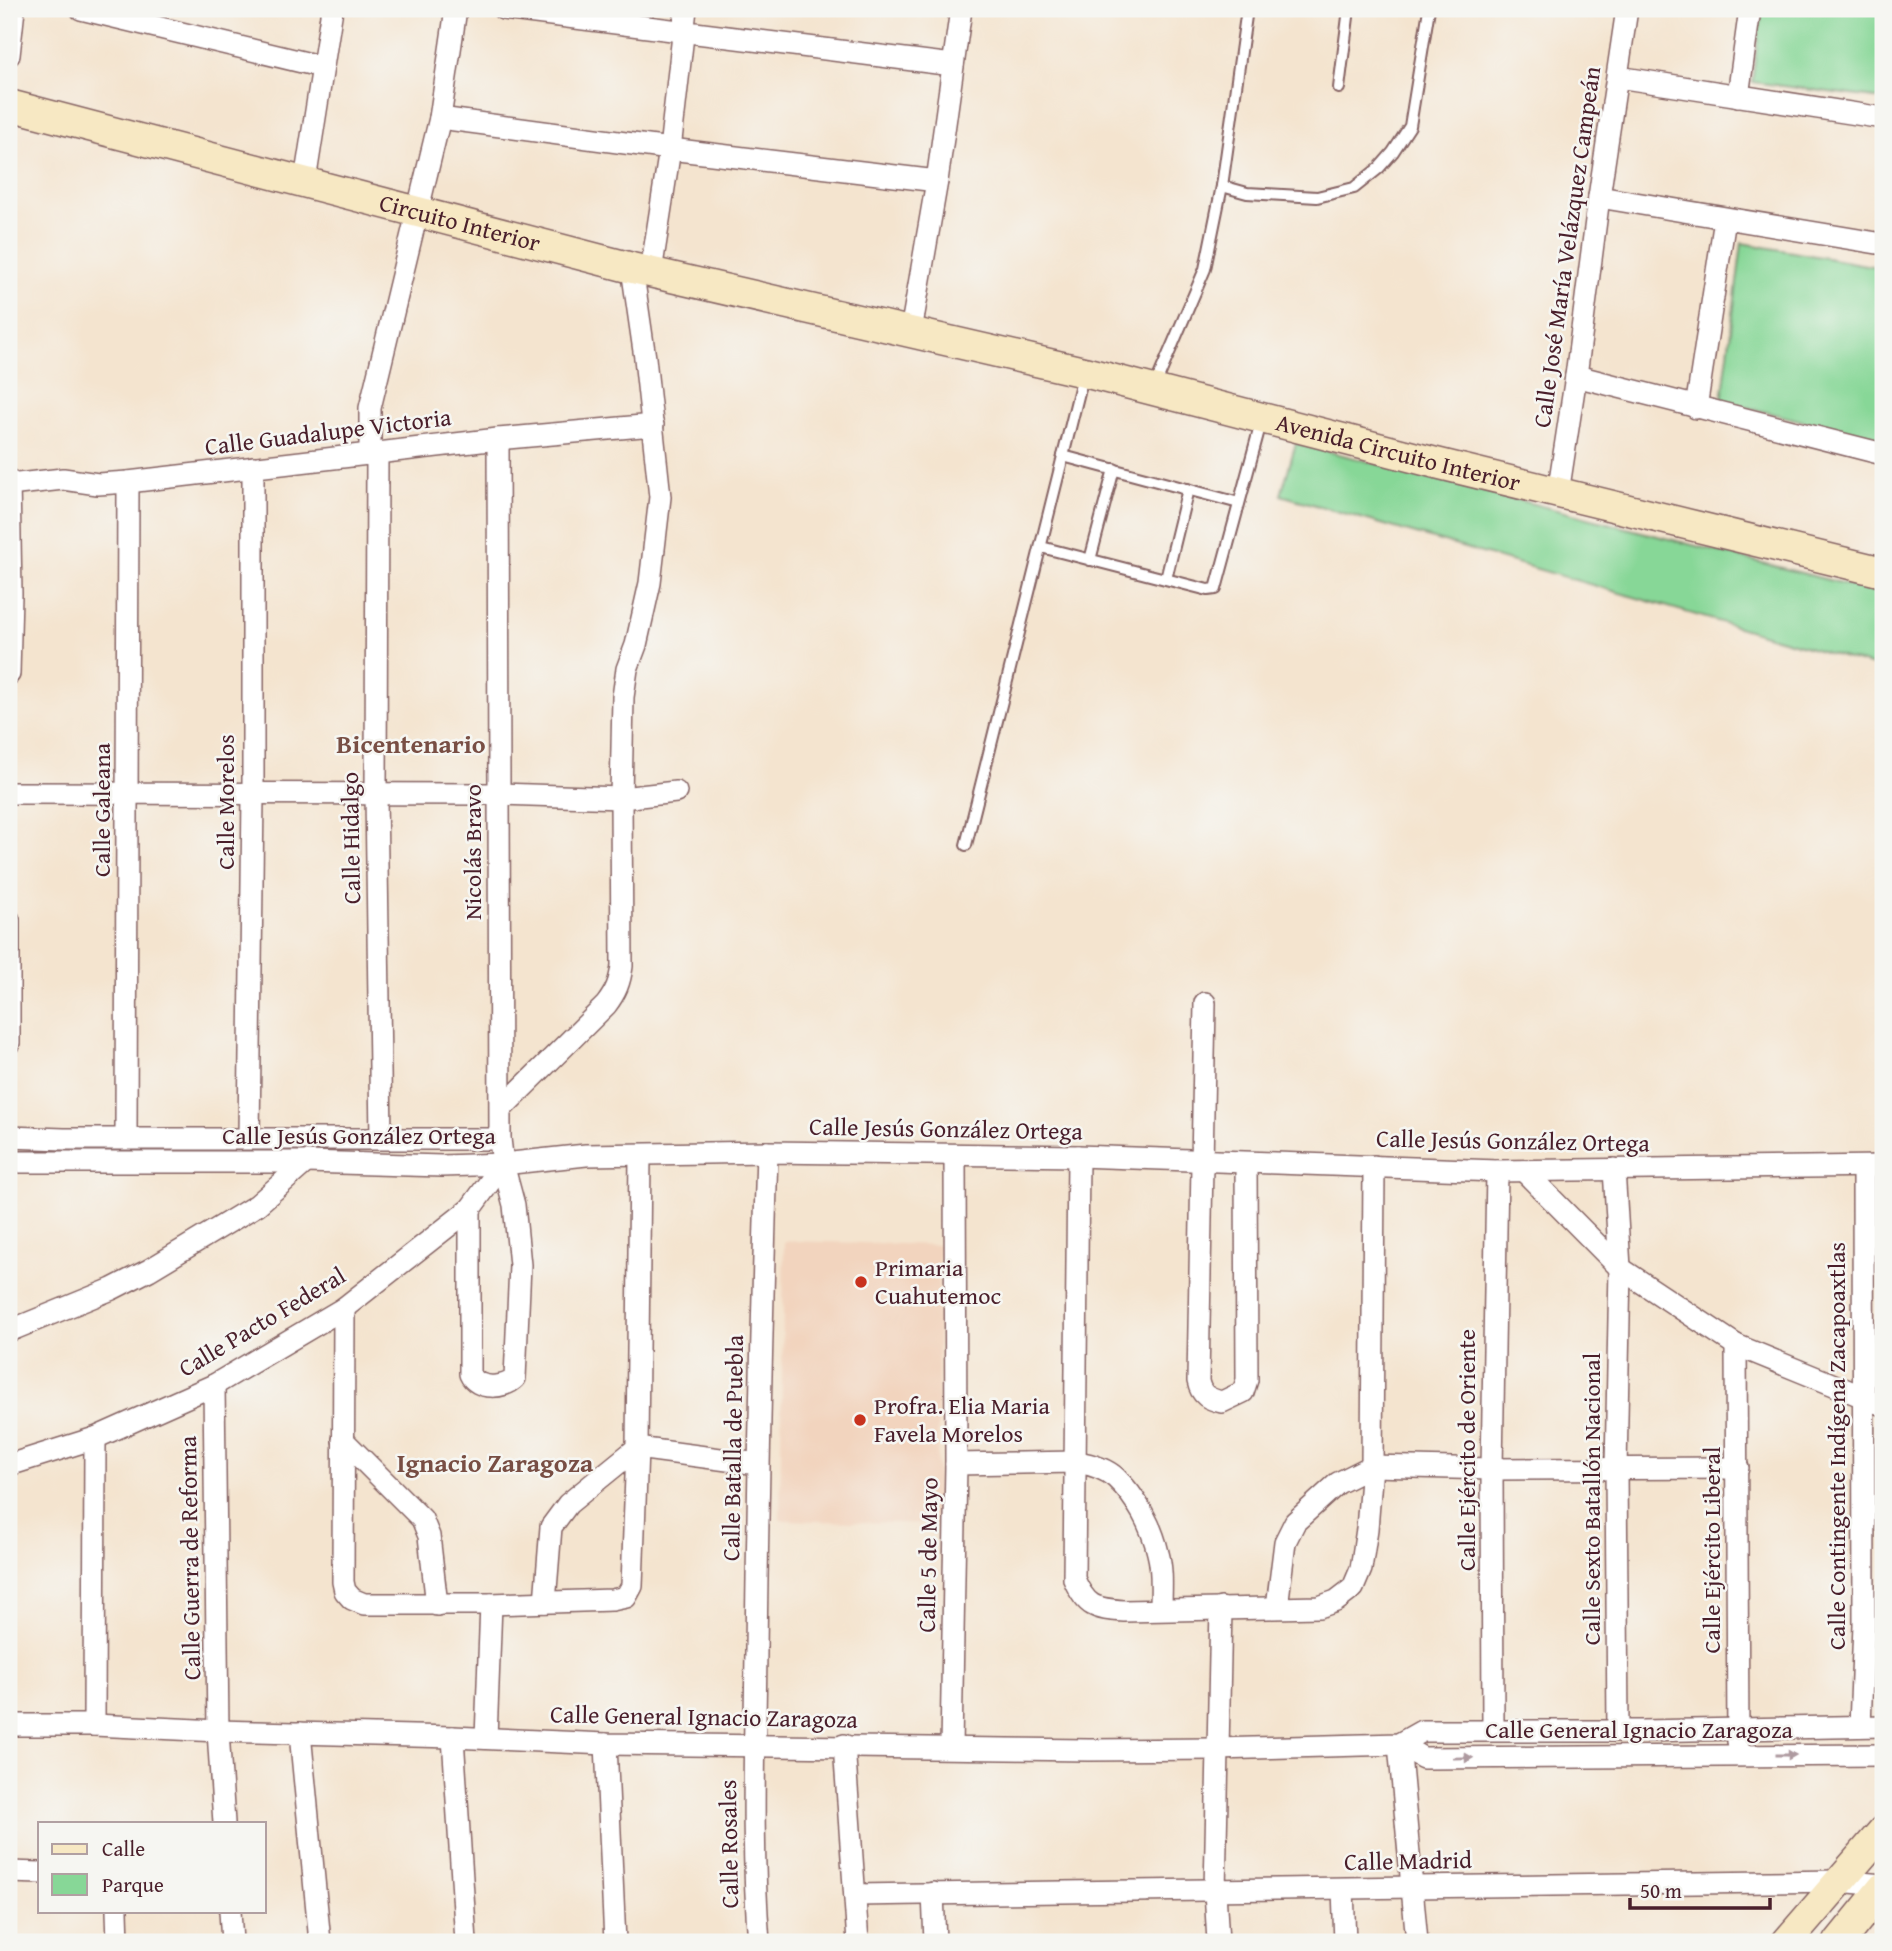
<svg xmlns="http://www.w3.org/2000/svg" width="1892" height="1951" font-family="'Gentium Book Plus',serif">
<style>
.built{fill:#f2d4be}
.green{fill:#87d797;stroke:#687b61;stroke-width:2}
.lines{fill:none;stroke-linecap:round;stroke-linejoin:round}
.service-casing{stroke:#866464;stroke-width:14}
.minor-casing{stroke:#866464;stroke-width:24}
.secondary-casing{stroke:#866464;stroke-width:33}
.service{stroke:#fff;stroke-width:10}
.minor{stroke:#fff;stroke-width:21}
.secondary{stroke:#f7e8c3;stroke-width:30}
.oneway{fill:#ae9aa0}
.poi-dot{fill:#c8321e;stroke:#f6f6f2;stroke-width:2.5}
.labels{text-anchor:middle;stroke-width:5;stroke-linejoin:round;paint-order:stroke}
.street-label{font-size:24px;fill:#4a1f2b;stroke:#f6f6f2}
.poi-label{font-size:24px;fill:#4a1f2b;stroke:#f6f6f2;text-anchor:start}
.neighbourhood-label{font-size:26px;font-weight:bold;fill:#784e44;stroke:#f6f6f2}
</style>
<rect width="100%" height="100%" fill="#f6f6f2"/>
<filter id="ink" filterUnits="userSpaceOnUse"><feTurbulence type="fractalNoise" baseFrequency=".0143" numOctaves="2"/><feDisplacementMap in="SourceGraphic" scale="14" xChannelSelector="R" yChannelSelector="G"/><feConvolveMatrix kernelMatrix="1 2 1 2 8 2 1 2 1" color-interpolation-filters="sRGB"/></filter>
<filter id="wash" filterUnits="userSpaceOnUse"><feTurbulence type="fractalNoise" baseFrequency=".00686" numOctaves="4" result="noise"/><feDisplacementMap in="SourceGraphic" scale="28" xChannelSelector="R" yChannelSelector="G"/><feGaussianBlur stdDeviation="1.57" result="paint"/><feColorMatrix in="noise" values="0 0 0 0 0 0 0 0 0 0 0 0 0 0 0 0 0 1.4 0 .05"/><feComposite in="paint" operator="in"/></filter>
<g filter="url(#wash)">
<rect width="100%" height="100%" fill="#f4e4cf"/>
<!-- built -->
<path class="built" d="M784,1241L939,1245L937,1524L780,1520Z"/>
<!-- green -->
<g class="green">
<path d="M1762,9H1883V99L1752,82Z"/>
<path d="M1742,243L1883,268V441L1722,401Z"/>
<path d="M1296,443L1883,594V669L1281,495Z"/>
</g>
</g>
<g filter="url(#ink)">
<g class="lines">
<defs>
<g id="service">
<path d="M1339,88L1349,9"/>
<path d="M1222,186L1247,193L1317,197L1354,188L1379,168L1393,152L1410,126L1429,9"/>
<path d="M1154,388L1205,269L1222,186L1247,9"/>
<path d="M1063,456L1239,503"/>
<path d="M1041,547L1208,590L1216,589L1262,419"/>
<path d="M1090,560L1114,469"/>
<path d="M1166,579L1188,489"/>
<path d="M966,845L1083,376"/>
</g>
<g id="minor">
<path d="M81,9L323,67"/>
<path d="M503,9L953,65"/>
<path d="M9,55L14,9"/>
<path d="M1618,77L1883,118"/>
<path d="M1738,96L1750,9"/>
<path d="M440,118L670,149L937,181"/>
<path d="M305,181L332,9"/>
<path d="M1599,197L1883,244"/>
<path d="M651,272L670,149L686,9"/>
<path d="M911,331L937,181L961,9"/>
<path d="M1576,376L1883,454"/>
<path d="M1696,408L1725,219"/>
<path d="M377,454L376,795L381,1138"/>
<path d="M370,455V408L440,118L456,9"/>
<path d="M9,480L11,594L9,674"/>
<path d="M9,485L63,479L98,484L128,482L498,439L653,425"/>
<path d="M1558,493L1576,376L1599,197L1627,9"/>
<path d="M9,793L499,794L621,798L676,792"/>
<path d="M9,920V1043"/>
<path d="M1205,1003L1198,1381C1201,1396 1209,1399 1222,1402L1243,1392L1247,1380L1246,1163"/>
<path d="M501,1109L606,1005C616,992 620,982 622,966L621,798L623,697L627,669L636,645L650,583L660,497L645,358L632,268"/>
<path d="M9,1137L64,1139H500"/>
<path d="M249,1137L253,795V467"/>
<path d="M126,1138L128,482"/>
<path d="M1078,1156L1074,1579C1086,1607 1095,1609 1124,1611L1319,1607L1336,1601L1353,1588L1361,1569L1367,1529L1372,1466L1374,1166"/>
<path d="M9,1162H306L442,1166L503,1164L586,1155L767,1152L1078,1156L1497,1171L1883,1166"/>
<path d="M1614,1169L1620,1268L1616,1468L1618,1730"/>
<path d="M1524,1171L1620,1268L1736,1345L1883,1405"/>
<path d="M470,1209V1374C477,1390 504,1389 515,1378L520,1265L514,1205L503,1164L500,1139L498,439"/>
<path d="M344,1308L343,1582L345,1591L352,1599L364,1604H491L612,1600L626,1597L632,1586L637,1448L640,1155"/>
<path d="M9,1331L112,1289L149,1270L257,1205L306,1162"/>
<path d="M1736,1345L1738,1742"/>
<path d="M214,1385L218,1731L224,1823"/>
<path d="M343,1440L422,1519L429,1536L437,1605"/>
<path d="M956,1464L1076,1462C1090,1464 1105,1468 1116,1478C1136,1497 1152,1526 1158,1553C1163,1571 1161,1590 1161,1608"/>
<path d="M9,1465L95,1438L214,1385L344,1308L470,1209L503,1164"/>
<path d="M545,1602L551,1527L568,1504L637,1448L758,1464"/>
<path d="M1277,1607L1285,1542L1295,1522L1338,1483L1372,1466L1492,1469L1738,1468"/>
<path d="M9,1725H94L218,1731L453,1737L606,1744L1089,1750L1217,1749L1399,1744L1422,1731H1643L1883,1726"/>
<path d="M94,1725L95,1438"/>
<path d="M1860,1726L1864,1625L1863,1167"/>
<path d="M1493,1730L1492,1469L1497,1171"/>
<path d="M300,1733L320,1942"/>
<path d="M453,1737L466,1942"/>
<path d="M486,1738L491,1604"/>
<path d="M606,1744L615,1942"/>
<path d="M1399,1744L1423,1758L1883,1755"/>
<path d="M1399,1744L1417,1942"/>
<path d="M844,1745L858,1942"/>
<path d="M951,1747L956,1464L955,1155"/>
<path d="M9,1872L40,1873"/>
<path d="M1343,1889L1345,1942"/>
<path d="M933,1893L935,1942"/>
<path d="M855,1895L1838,1881L1883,1885"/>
<path d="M117,1911L118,1942"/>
<path d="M230,1911L232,1942"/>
<path d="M759,1942C751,1845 755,1748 756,1651C758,1485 762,1319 767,1152"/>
<path d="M1218,1942L1215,1891L1221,1608"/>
</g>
<g id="secondary">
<path id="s1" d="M9,105L632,268L1084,372L1436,463L1883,572"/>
<path d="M1787,1942L1883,1831"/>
<path d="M1839,1942L1883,1888"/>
</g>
</defs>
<!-- service casing -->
<use href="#service" class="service-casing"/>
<!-- minor casing -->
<use href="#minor" class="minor-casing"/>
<!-- secondary casing -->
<use href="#secondary" class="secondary-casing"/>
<!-- service -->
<use href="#service" class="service"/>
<!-- minor -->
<use href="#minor" class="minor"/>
<!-- secondary -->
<use href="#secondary" class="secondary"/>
</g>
<!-- one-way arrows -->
<defs><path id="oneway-solid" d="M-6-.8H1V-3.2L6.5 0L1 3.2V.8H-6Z" transform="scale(1.75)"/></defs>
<g class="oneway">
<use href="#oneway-solid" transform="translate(1786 1755)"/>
<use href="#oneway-solid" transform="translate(1463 1758) rotate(-1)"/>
</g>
</g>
<!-- markers -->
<g class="poi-dot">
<circle cx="861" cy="1282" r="7"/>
<circle cx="860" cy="1420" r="7"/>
</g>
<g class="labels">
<!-- street labels -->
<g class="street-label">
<text dy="8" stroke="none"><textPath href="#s1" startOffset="466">Circuito Interior</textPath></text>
<text transform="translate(1567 247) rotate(-82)" y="8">Calle José María Velázquez Campeán</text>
<text transform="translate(328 432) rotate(-7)" y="8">Calle Guadalupe Victoria</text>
<text dy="8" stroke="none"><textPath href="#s1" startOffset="1432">Avenida Circuito Interior</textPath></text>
<text transform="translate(226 802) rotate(-90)" y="8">Calle Morelos</text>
<text transform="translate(102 810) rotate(-90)" y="8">Calle Galeana</text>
<text transform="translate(351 838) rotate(-91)" y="8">Calle Hidalgo</text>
<text transform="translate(473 852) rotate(-90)" y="8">Nicolás Bravo</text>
<text transform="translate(946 1129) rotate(1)" y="8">Calle Jesús González Ortega</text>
<text x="359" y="1144">Calle Jesús González Ortega</text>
<text transform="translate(1513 1141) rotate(1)" y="8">Calle Jesús González Ortega</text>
<text transform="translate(262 1322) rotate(-31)" y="8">Calle Pacto Federal</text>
<text transform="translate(1837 1446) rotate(-90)" y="8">Calle Contingente Indígena Zacapoaxtlas</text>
<text transform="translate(733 1448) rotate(-89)" y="8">Calle Batalla de Puebla</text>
<text transform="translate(1467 1450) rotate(-90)" y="8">Calle Ejército de Oriente</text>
<text transform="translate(1592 1499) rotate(-90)" y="8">Calle Sexto Batallón Nacional</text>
<text transform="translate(1712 1550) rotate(-90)" y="8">Calle Ejército Liberal</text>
<text transform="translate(928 1555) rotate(-89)" y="8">Calle 5 de Mayo</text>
<text transform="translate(190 1558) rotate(-91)" y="8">Calle Guerra de Reforma</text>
<text transform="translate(704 1717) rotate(1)" y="8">Calle General Ignacio Zaragoza</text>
<text x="1639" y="1738">Calle General Ignacio Zaragoza</text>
<text transform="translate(729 1844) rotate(-91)" y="8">Calle Rosales</text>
<text transform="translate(1408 1861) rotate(-1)" y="8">Calle Madrid</text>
</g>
<!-- poi labels -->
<g class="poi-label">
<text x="875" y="1276">Primaria<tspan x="875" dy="28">Cuahutemoc</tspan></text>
<text x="874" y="1414">Profra. Elia Maria<tspan x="874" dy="28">Favela Morelos</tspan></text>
</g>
<!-- neighbourhood labels -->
<g class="neighbourhood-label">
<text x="411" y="753">Bicentenario</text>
<text x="495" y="1472">Ignacio Zaragoza</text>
</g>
</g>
<!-- margin -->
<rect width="1892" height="1951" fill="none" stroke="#f6f6f2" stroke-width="35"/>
<!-- legend -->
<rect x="38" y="1822" width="228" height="91" fill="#f6f6f2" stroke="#b1a0a2" stroke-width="2"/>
<rect x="52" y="1844" width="35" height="10" fill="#f7e8c3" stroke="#b1a0a2" stroke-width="2"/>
<text x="102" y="1856" font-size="21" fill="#4a1f2b">Calle</text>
<rect x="52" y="1874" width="35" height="21" fill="#87d797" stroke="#b1a0a2" stroke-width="2"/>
<text x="102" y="1892" font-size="21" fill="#4a1f2b">Parque</text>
<!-- scale -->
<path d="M1630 1898v10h140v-10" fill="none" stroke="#4a1f2b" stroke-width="3.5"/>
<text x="1640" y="1898" font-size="21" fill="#4a1f2b" stroke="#f6f6f2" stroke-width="5" paint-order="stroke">50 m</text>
</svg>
